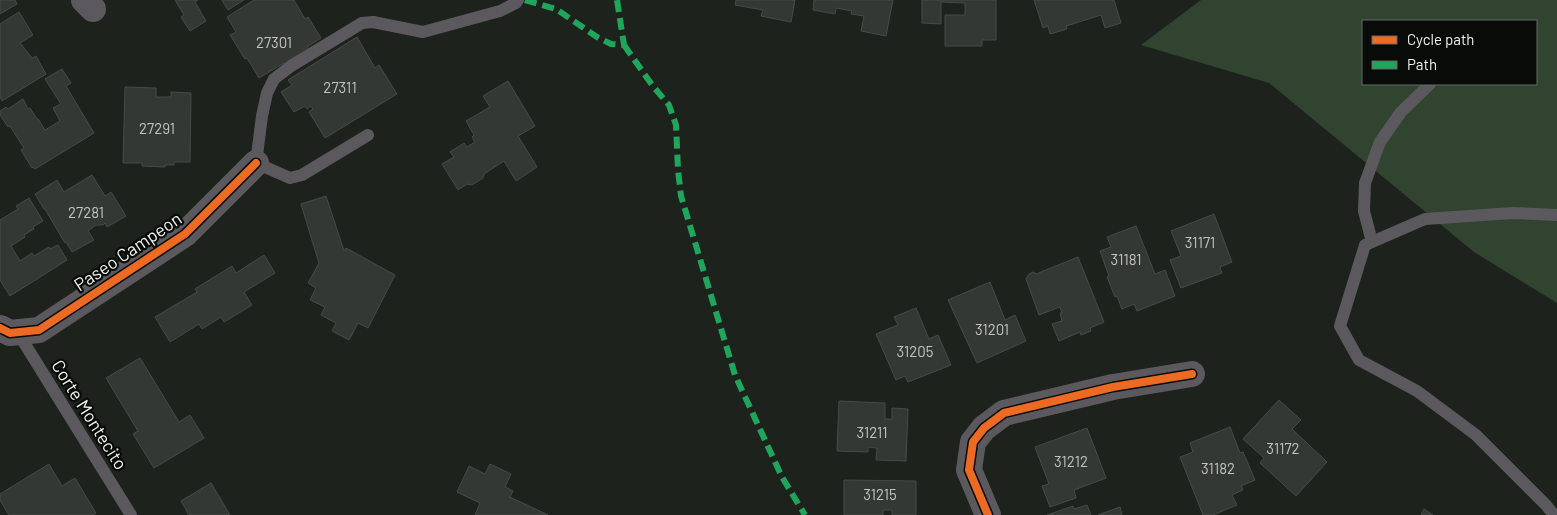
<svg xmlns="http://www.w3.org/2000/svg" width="1557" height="515" font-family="Barlow,sans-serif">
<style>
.green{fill:#314430;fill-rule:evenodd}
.building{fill:#343834;stroke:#474b47}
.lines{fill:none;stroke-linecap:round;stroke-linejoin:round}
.service{stroke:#5c595e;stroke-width:12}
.minor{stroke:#5c595e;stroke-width:26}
.quiet{stroke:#20a55d;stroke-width:6;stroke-dasharray:12 6;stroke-linecap:butt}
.cycleway-casing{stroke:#080b08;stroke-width:11}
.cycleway{stroke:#ed6a23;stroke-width:8}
.labels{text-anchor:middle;stroke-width:4.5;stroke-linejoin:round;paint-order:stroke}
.number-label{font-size:15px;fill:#c0c4c0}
.street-label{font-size:18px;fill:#eef3ee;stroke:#080b08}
</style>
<rect width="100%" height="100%" fill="#1d221d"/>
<!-- green -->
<path class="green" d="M1201,0H1557V303L1474,252L1269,83L1141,45ZM1363,21H1536V84H1363Z"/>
<!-- building -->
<g class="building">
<path d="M0,0H15L17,4L0,14Z"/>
<path d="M175,0H198L195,2L206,21L190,31L181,17L184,15Z"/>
<path d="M222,0H244L228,10Z"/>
<path d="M254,0H294L305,19L308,17L321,38L307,47L309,51L285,65L284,63L259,78L247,58L245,59L230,35L236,32L227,17Z"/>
<path d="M736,0H795L791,22L761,16L763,10L735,5Z"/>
<path d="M814,0H893L886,36L861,31L864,16L851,14L852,11L836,8L835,14L813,10Z"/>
<path d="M922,0H996V40H982V46H945V15H965V3L941,2V24L922,23Z"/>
<path d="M1034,0H1114L1121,23L1105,28L1101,15L1066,26L1067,29L1050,34L1048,26L1043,28Z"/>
<path d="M19,12L33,35L20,43L32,58L36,56L46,74L2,101L0,97V24Z"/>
<path d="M357,37L375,68L379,65L397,94L325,138L309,112L313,109L311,106L307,109L305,106L294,112L281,92L292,85L288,80Z"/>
<path d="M62,69L71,83L66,86L94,133L35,169L33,167L32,168L21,150L24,148L10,126L8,127L0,115V111L6,107L8,109L23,99L28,109L30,108L37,119H38L45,130L60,121L53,108L61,104L45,79Z"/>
<path d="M508,81L535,126L518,136L537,167L516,181L504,161L484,174L483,178L472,185L467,184L458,190L442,164L454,157L450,152L464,143L467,147L475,142L472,137L474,135L466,121L490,107L483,96Z"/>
<path d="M125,87L156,88V97H171V92L191,93L190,162H174V165H165V167L142,166V163H123Z"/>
<path d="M92,175L105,196L111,192L126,216L107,227L105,223L103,225H96L88,231L94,240L72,252L66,242L65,243L45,209H44L35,194L57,180L64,192Z"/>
<path d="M326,196L344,251L346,248L395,275L368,328L358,323L349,340L332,331L336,323L321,315L325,307L310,300L316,288L308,283L319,263L301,204Z"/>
<path d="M29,198L43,221L33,227L34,229L24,235L25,237L11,246L20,261L32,253L34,256L49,247L50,249L58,245L67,260L10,296L0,280V220L18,209L16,206Z"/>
<path d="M1214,214L1232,262L1220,267L1222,273L1181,288L1170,260L1181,256L1171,231Z"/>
<path d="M1136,226L1155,274L1165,270L1175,296L1137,311L1134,304L1122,309L1117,296L1115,297L1107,277L1109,276L1100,251L1111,247L1107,237Z"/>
<path d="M264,255L275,273L244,292L252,305L224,322L221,317L202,329L199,324L170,342L155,317L197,292L195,289L232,266L236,273Z"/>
<path d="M1078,257L1104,322L1090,328L1091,331L1081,335L1080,332L1059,341L1052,324L1062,321L1060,313H1062L1060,307L1039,315L1026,279L1029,274L1033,272L1036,274Z"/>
<path d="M990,282L1005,320L1015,315L1026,341L977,363L948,300Z"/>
<path d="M916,308L929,339L938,335L951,365L908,382L905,376L896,380L876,334L898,325L894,317Z"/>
<path d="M140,358L179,422L190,415L204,438L154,468L133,434L138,431L106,378Z"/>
<path d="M1279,400L1301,420L1292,429L1327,462L1296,496L1260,463L1264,458L1243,439Z"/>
<path d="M839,401L885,403V419H892V408L908,409L906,461L876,460L877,448L868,447V452L837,451Z"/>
<path d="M1230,427L1240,453L1243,452L1255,480L1241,486L1243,490L1232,495L1237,505L1213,515H1203L1180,457L1193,452L1190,443Z"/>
<path d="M1087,428L1106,478L1074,490L1076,498L1050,507L1042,486L1049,484L1035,447Z"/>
<path d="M49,464L62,486L75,478L96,513L93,515H9L0,500V494Z"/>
<path d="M490,464L511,474L505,487L513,491L510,497L548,515H475L480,503L457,492L469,466L485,474Z"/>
<path d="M844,480L916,481V515H892V510H883V515H844Z"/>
<path d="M211,483L230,515H189L181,501Z"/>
<path d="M1087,505L1091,515H1047L1073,506L1074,509Z"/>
<path d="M1120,507L1122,515H1098Z"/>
<path d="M1424,509L1433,515H1421Z"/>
</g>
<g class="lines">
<!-- service -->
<g class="service">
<path d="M368,135L302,175L290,178L256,163L262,116L267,93L274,79L291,66L362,23L373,22L423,32L500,11L516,3L518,0"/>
<path d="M1372,242L1364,211L1365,183L1380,142L1401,112L1430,84"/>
<path d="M18,333L131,515"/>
<path d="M1554,515L1546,505L1476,435L1417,391L1359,360L1340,326L1365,245L1425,219L1513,213L1557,215"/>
</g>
<!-- minor -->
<g class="minor">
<path d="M84,0L93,9"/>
<path d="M0,328L10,333L39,330L185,234L256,163"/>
<path d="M988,515L969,470L973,442L984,428L1004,413L1113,387L1192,374"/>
</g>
<!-- quiet -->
<g class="quiet">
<path d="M525,0L556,9L597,37L611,44L624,45L617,0"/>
<path d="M624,45L652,85L669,105L676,125L678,170L681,196L735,375L782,477L805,515"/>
</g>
<defs>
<g id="cycleway">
<path d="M0,328L10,333L39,330L185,234L256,163"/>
<path d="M988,515L969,470L973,442L984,428L1004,413L1113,387L1192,374"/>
</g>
</defs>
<!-- cycleway casing -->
<use href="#cycleway" class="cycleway-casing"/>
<!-- cycleway -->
<use href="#cycleway" class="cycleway"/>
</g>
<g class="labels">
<!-- number labels -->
<g class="number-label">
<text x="274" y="48">27301</text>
<text x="340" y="93">27311</text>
<text x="157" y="134">27291</text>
<text x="86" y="218">27281</text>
<text x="1200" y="248">31171</text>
<text x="1126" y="265">31181</text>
<text x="992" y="335">31201</text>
<text x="915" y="357">31205</text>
<text x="872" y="438">31211</text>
<text x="1283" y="454">31172</text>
<text x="1071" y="467">31212</text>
<text x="1218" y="474">31182</text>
<text x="880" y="500">31215</text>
</g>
<!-- street labels -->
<g class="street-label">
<text transform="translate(128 252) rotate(-34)" y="6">Paseo Campeon</text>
<text transform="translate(89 415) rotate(58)" y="6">Corte Montecito</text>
</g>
</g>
<!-- legend -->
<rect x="1362" y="20" width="175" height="65" fill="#080b08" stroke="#646864"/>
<rect x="1372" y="36" width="25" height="8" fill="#ed6a23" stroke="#646864"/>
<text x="1407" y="45" font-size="15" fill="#eef3ee">Cycle path</text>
<rect x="1372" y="61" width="25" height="8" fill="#20a55d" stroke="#646864"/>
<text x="1407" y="70" font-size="15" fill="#eef3ee">Path</text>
</svg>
